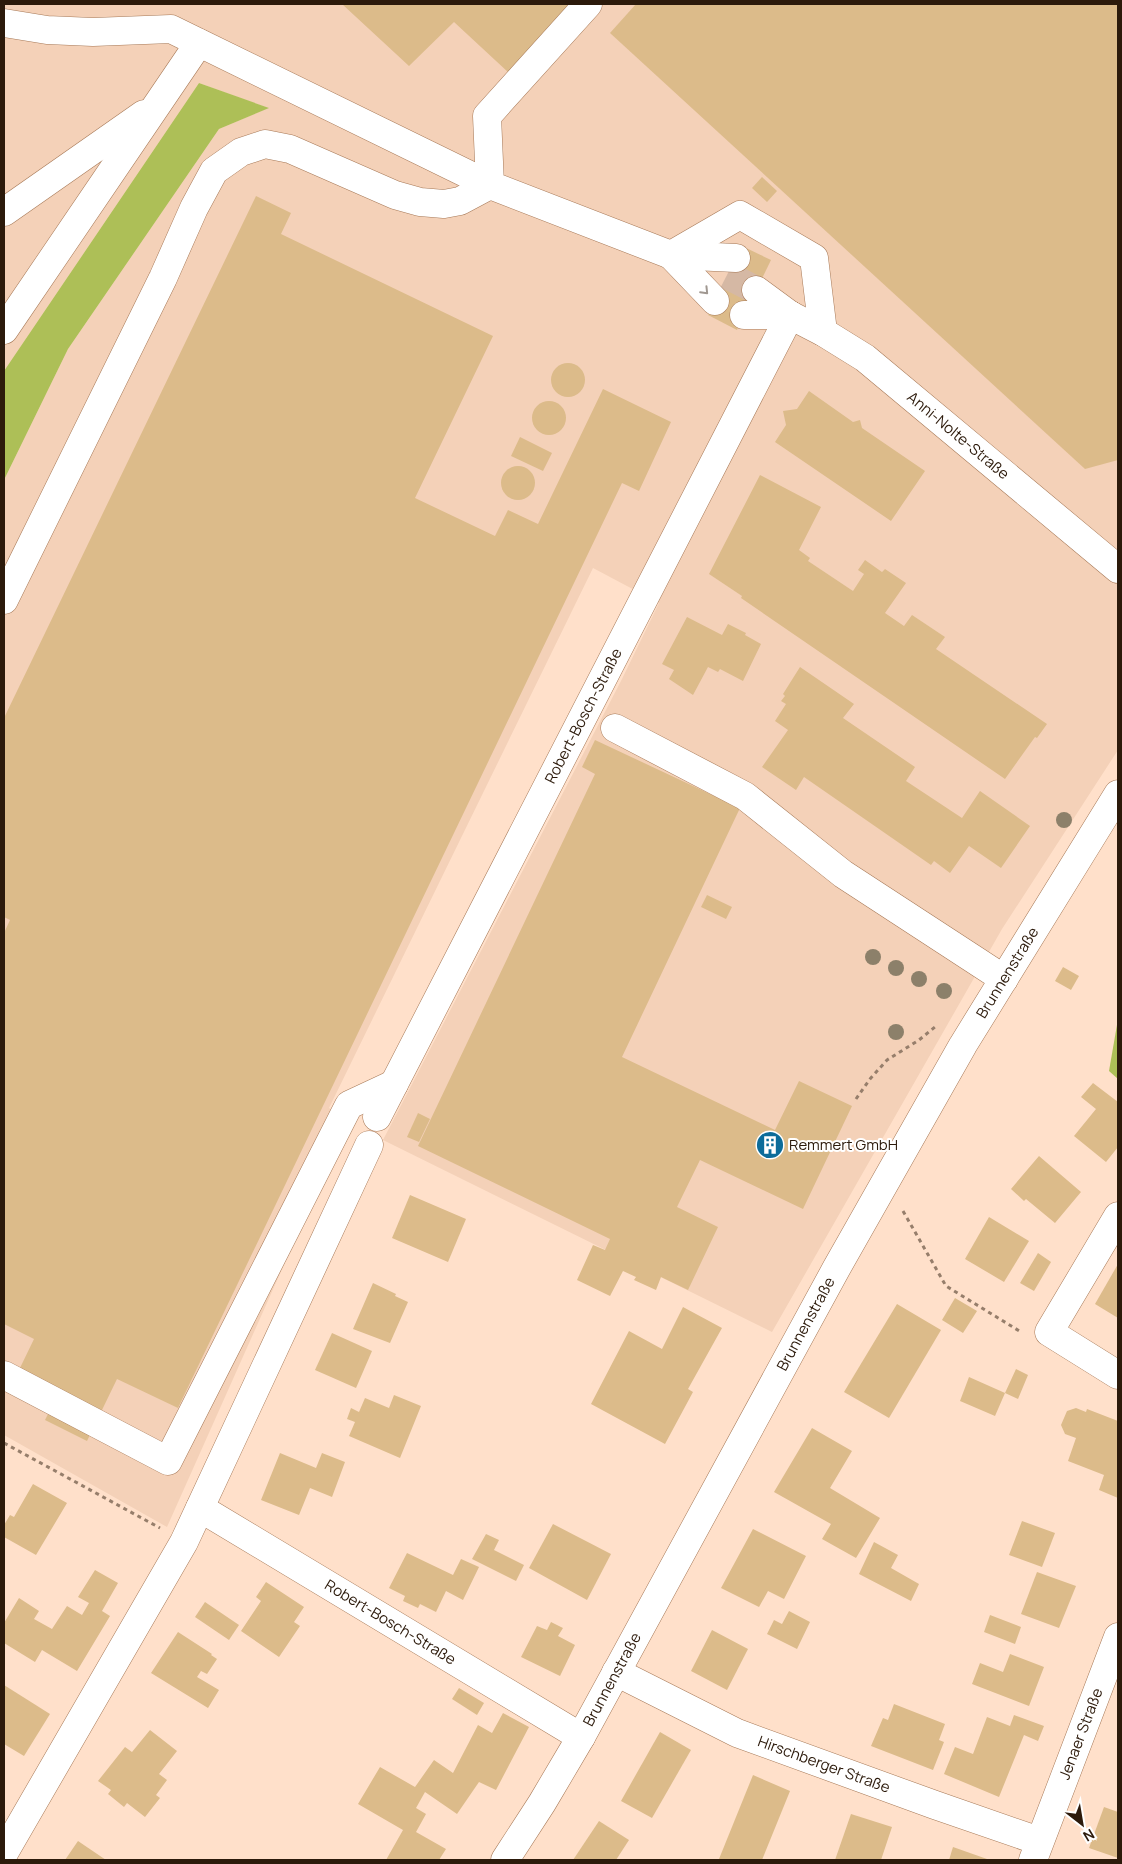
<svg xmlns="http://www.w3.org/2000/svg" width="1122" height="1864" font-family="Manrope,sans-serif">
<style>
.built{fill:#f4d1b8}
.green{fill:#adbf57}
.building{fill:#dcbb8a}
.lines{fill:none;stroke-linecap:round;stroke-linejoin:round}
.minor-tunnel{stroke:#d5b8a4;stroke-width:28;stroke-dasharray:28 14;stroke-linecap:butt}
.minor-casing{stroke:#a77957;stroke-width:29}
.path{stroke:#967e6b;stroke-width:3;stroke-dasharray:4 4;stroke-linecap:butt}
.minor{stroke:#fff;stroke-width:28}
.tree{fill:#8c806a}
.oneway{stroke:#a09891}
.labels{text-anchor:middle;stroke-width:4;stroke-linejoin:round;paint-order:stroke}
.street-label{font-size:15px;fill:#2c1a0b;stroke:#fff}
.poi-label{font-size:15px;fill:#2c1a0b;stroke:#fff;text-anchor:start}
</style>
<rect width="100%" height="100%" fill="#ffe0ca"/>
<!-- built -->
<path class="built" d="M4,4H1118V750L1002,929L772,1332L383,1140L622,679L659,603L593,568L329,1108L349,1119L167,1527L4,1435V480L68,349L219,129L268,108L199,83L4,371Z"/>
<!-- green -->
<g class="green">
<path d="M199,83L269,108L219,129L68,349L4,480V371Z"/>
<path d="M1118,1019V1079L1109,1071Z"/>
</g>
<!-- building -->
<g class="building">
<path d="M342,4H572L509,73L454,22L409,66Z"/>
<path d="M636,4H1118V460L1085,469L610,33Z"/>
<path d="M762,177L777,191L767,202L752,188Z"/>
<path d="M256,196L291,213L281,234L493,336L415,498L495,536L508,510L538,524L603,389L671,422L639,491L622,483L178,1408L117,1379L87,1441L45,1420L60,1390L19,1370L34,1339L4,1324V933L10,920L4,917V718Z"/>
<path d="M742,246L771,260L737,330L708,315Z"/>
<circle cx="568" cy="380" r="17"/>
<path d="M809,391L853,422L860,420L862,428L925,471L891,521L775,442L786,425L783,411L797,409Z"/>
<circle cx="549" cy="418" r="17"/>
<path d="M520,437L552,453L543,471L511,456Z"/>
<circle cx="518" cy="483" r="17"/>
<path d="M760,475L821,507L799,550L810,558L808,561L853,591L864,574L858,570L865,560L882,572L885,569L906,583L885,613L904,626L912,615L945,637L936,649L1047,724L1037,738L1035,737L1005,779L741,598L742,596L709,574Z"/>
<path d="M687,617L722,635L728,624L746,633L745,635L761,644L743,681L720,669L718,672L708,667L693,695L669,679L674,670L662,664Z"/>
<path d="M800,667L854,704L843,718L915,767L906,781L962,818L980,791L1030,826L1001,868L969,846L950,873L934,861L931,865L804,777L796,790L762,767L788,730L775,721L786,704L781,701L785,696L783,694Z"/>
<path d="M595,740L740,808L622,1057L775,1130L799,1081L852,1106L803,1209L700,1160L677,1207L718,1227L688,1290L661,1277L656,1290L634,1280L636,1277L623,1271L610,1296L577,1280L593,1245L605,1250L610,1239L418,1146L595,774L582,767Z"/>
<path d="M707,895L732,907L726,919L701,907Z"/>
<path d="M1063,967L1079,976L1071,990L1055,981Z"/>
<path d="M1093,1083L1118,1102V1147L1106,1162L1074,1136L1096,1109L1081,1097Z"/>
<path d="M418,1113L430,1119L419,1142L407,1137Z"/>
<path d="M1039,1156L1081,1192L1055,1223L1026,1199L1024,1201L1011,1189Z"/>
<path d="M410,1195L466,1219L448,1262L392,1238Z"/>
<path d="M989,1217L1029,1241L1004,1282L965,1259Z"/>
<path d="M1038,1253L1051,1262L1034,1291L1020,1283Z"/>
<path d="M1118,1264V1318L1095,1304Z"/>
<path d="M373,1283L396,1294L395,1296L408,1302L390,1343L353,1329Z"/>
<path d="M955,1298L977,1311L963,1333L942,1320Z"/>
<path d="M897,1304L941,1330L889,1418L844,1392Z"/>
<path d="M683,1307L722,1328L688,1389L693,1392L665,1444L591,1404L629,1331L662,1349Z"/>
<path d="M332,1333L372,1351L356,1388L315,1370Z"/>
<path d="M1016,1369L1028,1375L1018,1399L1005,1393L995,1416L960,1401L969,1377L1005,1393Z"/>
<path d="M394,1395L421,1406L400,1458L349,1436L355,1422L347,1419L351,1408L359,1412L365,1398L389,1408Z"/>
<path d="M1076,1408L1086,1412L1087,1409L1118,1421V1498L1099,1490L1104,1475L1068,1461L1076,1438L1065,1434L1061,1425L1067,1411Z"/>
<path d="M812,1428L852,1451L830,1488L880,1518L856,1558L822,1539L831,1524L774,1492Z"/>
<path d="M280,1453L316,1468L322,1453L345,1462L332,1497L310,1488L299,1515L261,1500Z"/>
<path d="M33,1484L67,1503L36,1555L4,1537V1525L10,1515L14,1517Z"/>
<path d="M1022,1521L1055,1533L1042,1567L1009,1555Z"/>
<path d="M553,1524L611,1554L587,1600L529,1568Z"/>
<path d="M753,1529L806,1556L784,1599L768,1591L759,1607L721,1588Z"/>
<path d="M486,1534L499,1540L494,1550L524,1565L516,1581L472,1559Z"/>
<path d="M874,1542L898,1555L891,1568L919,1584L911,1601L859,1574Z"/>
<path d="M407,1553L453,1575L461,1559L479,1567L463,1600L446,1591L436,1612L420,1604L418,1608L403,1601L405,1596L389,1588Z"/>
<path d="M95,1570L118,1583L102,1611L110,1616L77,1671L42,1650L35,1662L4,1643V1623L19,1598L39,1611L34,1619L52,1629L67,1606L82,1615L89,1603L78,1597Z"/>
<path d="M1037,1572L1076,1586L1059,1628L1021,1614Z"/>
<path d="M266,1582L304,1607L294,1622L300,1626L279,1657L241,1631L261,1601L256,1597Z"/>
<path d="M205,1602L239,1625L229,1640L195,1617Z"/>
<path d="M789,1611L810,1622L797,1649L767,1634L774,1620L782,1624Z"/>
<path d="M990,1615L1021,1627L1015,1644L984,1632Z"/>
<path d="M551,1622L563,1628L558,1636L575,1645L560,1676L521,1657L537,1626L547,1630Z"/>
<path d="M712,1630L748,1649L727,1690L691,1671Z"/>
<path d="M178,1632L212,1654L211,1655L217,1659L207,1674L201,1671L197,1677L219,1690L208,1708L151,1673Z"/>
<path d="M1010,1654L1044,1667L1029,1706L972,1684L980,1663L1003,1672Z"/>
<path d="M4,1685L50,1714L24,1756L4,1744Z"/>
<path d="M459,1688L484,1703L477,1715L452,1699Z"/>
<path d="M894,1704L945,1724L939,1740L944,1742L933,1770L871,1746L883,1718L888,1720Z"/>
<path d="M503,1713L529,1727L496,1790L479,1782L457,1814L425,1792L416,1808L426,1814L416,1832L446,1849L439,1860H386L403,1830L358,1804L380,1767L415,1787L434,1760L453,1773L478,1725L492,1733Z"/>
<path d="M1014,1715L1044,1726L1038,1741L1024,1735L999,1797L944,1774L955,1747L973,1754L987,1717L1010,1726Z"/>
<path d="M150,1730L177,1751L159,1774L167,1780L156,1795L160,1798L145,1817L127,1803L124,1807L108,1794L111,1790L98,1781L125,1747L132,1752Z"/>
<path d="M660,1732L691,1750L652,1818L621,1801Z"/>
<path d="M753,1775L790,1791L762,1860H722L719,1859Z"/>
<path d="M1104,1807L1118,1812V1858L1089,1848Z"/>
<path d="M851,1814L892,1827L881,1860H835Z"/>
<path d="M599,1821L629,1840L616,1860H573Z"/>
<path d="M78,1841L106,1860H65Z"/>
<path d="M953,1847L987,1859V1860H949Z"/>
</g>
<g class="lines">
<!-- minor-tunnel -->
<path class="minor-tunnel" d="M727,275L756,290"/>
<defs>
<g id="minor">
<path d="M588,4L487,116L490,185L671,255L740,215L814,258L823,332"/>
<path d="M4,23L47,30L93,32L171,29L490,185"/>
<path d="M4,212L144,114"/>
<path d="M671,255L736,258"/>
<path d="M671,255L715,301"/>
<path id="s1" d="M756,290L790,315L823,332L865,358L1118,569"/>
<path d="M744,315H790"/>
<path d="M4,330L199,43"/>
<path d="M4,600L163,278L194,208L214,171L241,152L265,144L290,149L395,195L420,202L444,204L460,201L490,185"/>
<path d="M615,728L745,796L843,874L1004,979"/>
<path id="s2" d="M377,1117L790,315"/>
<path d="M1118,1216L1049,1332L1118,1375"/>
<path d="M4,1375L168,1461L349,1105L394,1084"/>
<path id="s3" d="M200,1508L581,1737"/>
<path id="s4" d="M616,1672L737,1733L935,1805L1039,1841"/>
<path d="M4,1853L184,1542L369,1145"/>
<path id="s5" d="M505,1860L542,1803L581,1737L836,1269L963,1045L1118,794"/>
<path id="s6" d="M1033,1860L1118,1637"/>
</g>
</defs>
<!-- minor casing -->
<use href="#minor" class="minor-casing"/>
<!-- path -->
<g class="path">
<path d="M856,1099L870,1079L887,1060L919,1040L935,1027"/>
<path d="M903,1211L946,1286L1021,1332"/>
<path d="M4,1443L160,1528"/>
</g>
<!-- minor -->
<use href="#minor" class="minor"/>
</g>
<!-- trees -->
<g class="tree">
<circle cx="1064" cy="820" r="8"/>
<circle cx="873" cy="957" r="8"/>
<circle cx="896" cy="968" r="8"/>
<circle cx="919" cy="979" r="8"/>
<circle cx="944" cy="991" r="8"/>
<circle cx="896" cy="1032" r="8"/>
</g>
<!-- one-way arrows -->
<defs><path id="oneway-chevron" d="M-2-3.5L2.5 0L-2 3.5" fill="none" stroke-width="1.6" stroke-linecap="round" stroke-linejoin="round" transform="scale(1.25)"/></defs>
<use class="oneway" href="#oneway-chevron" transform="translate(705 291) rotate(46)"/>
<!-- icons -->
<defs>
<symbol id="building-disc" viewBox="-11 -11 22 22"><circle r="9.5" fill="#0c6c9a" stroke="#fff"/><path d="M-4-6H4V6H1V3H-1V6H-4ZM-2.5-4.3h1.7v1.8h-1.7ZM.8-4.3h1.7v1.8H.8ZM-2.5-1h1.7V.8h-1.7ZM.8-1h1.7V.8H.8Z" fill="#fff"/></symbol>
</defs>
<g fill-rule="evenodd">
<use href="#building-disc" x="754" y="1129" width="32" height="32"/>
</g>
<g class="labels">
<!-- street labels -->
<g class="street-label">
<text dy="5" stroke="none"><textPath href="#s1" startOffset="250">Anni-Nolte-Straße</textPath></text>
<text dy="5" stroke="none"><textPath href="#s2" startOffset="451">Robert-Bosch-Straße</textPath></text>
<text dy="5" stroke="none"><textPath href="#s5" startOffset="1020">Brunnenstraße</textPath></text>
<text dy="5" stroke="none"><textPath href="#s5" startOffset="615">Brunnenstraße</textPath></text>
<text dy="5" stroke="none"><textPath href="#s3" startOffset="222">Robert-Bosch-Straße</textPath></text>
<text dy="5" stroke="none"><textPath href="#s5" startOffset="210">Brunnenstraße</textPath></text>
<text dy="5" stroke="none"><textPath href="#s6" startOffset="135">Jenaer Straße</textPath></text>
<text dy="5" stroke="none"><textPath href="#s4" startOffset="228">Hirschberger Straße</textPath></text>
</g>
<!-- poi labels -->
<g class="poi-label">
<text x="789" y="1150">Remmert GmbH</text>
</g>
</g>
<!-- border -->
<rect width="1122" height="1864" fill="none" stroke="#2c1a0b" stroke-width="10"/>
<!-- north arrow -->
<g transform="translate(1082 1824) rotate(149)" stroke="#ffffff" stroke-width="4" paint-order="stroke">
<path d="M0-4L9 19L0 12L-9 19Z" fill="#2c1a0b"/>
<text y="-8" font-size="14" font-weight="bold" text-anchor="middle" fill="#2c1a0b">N</text>
</g>
</svg>
